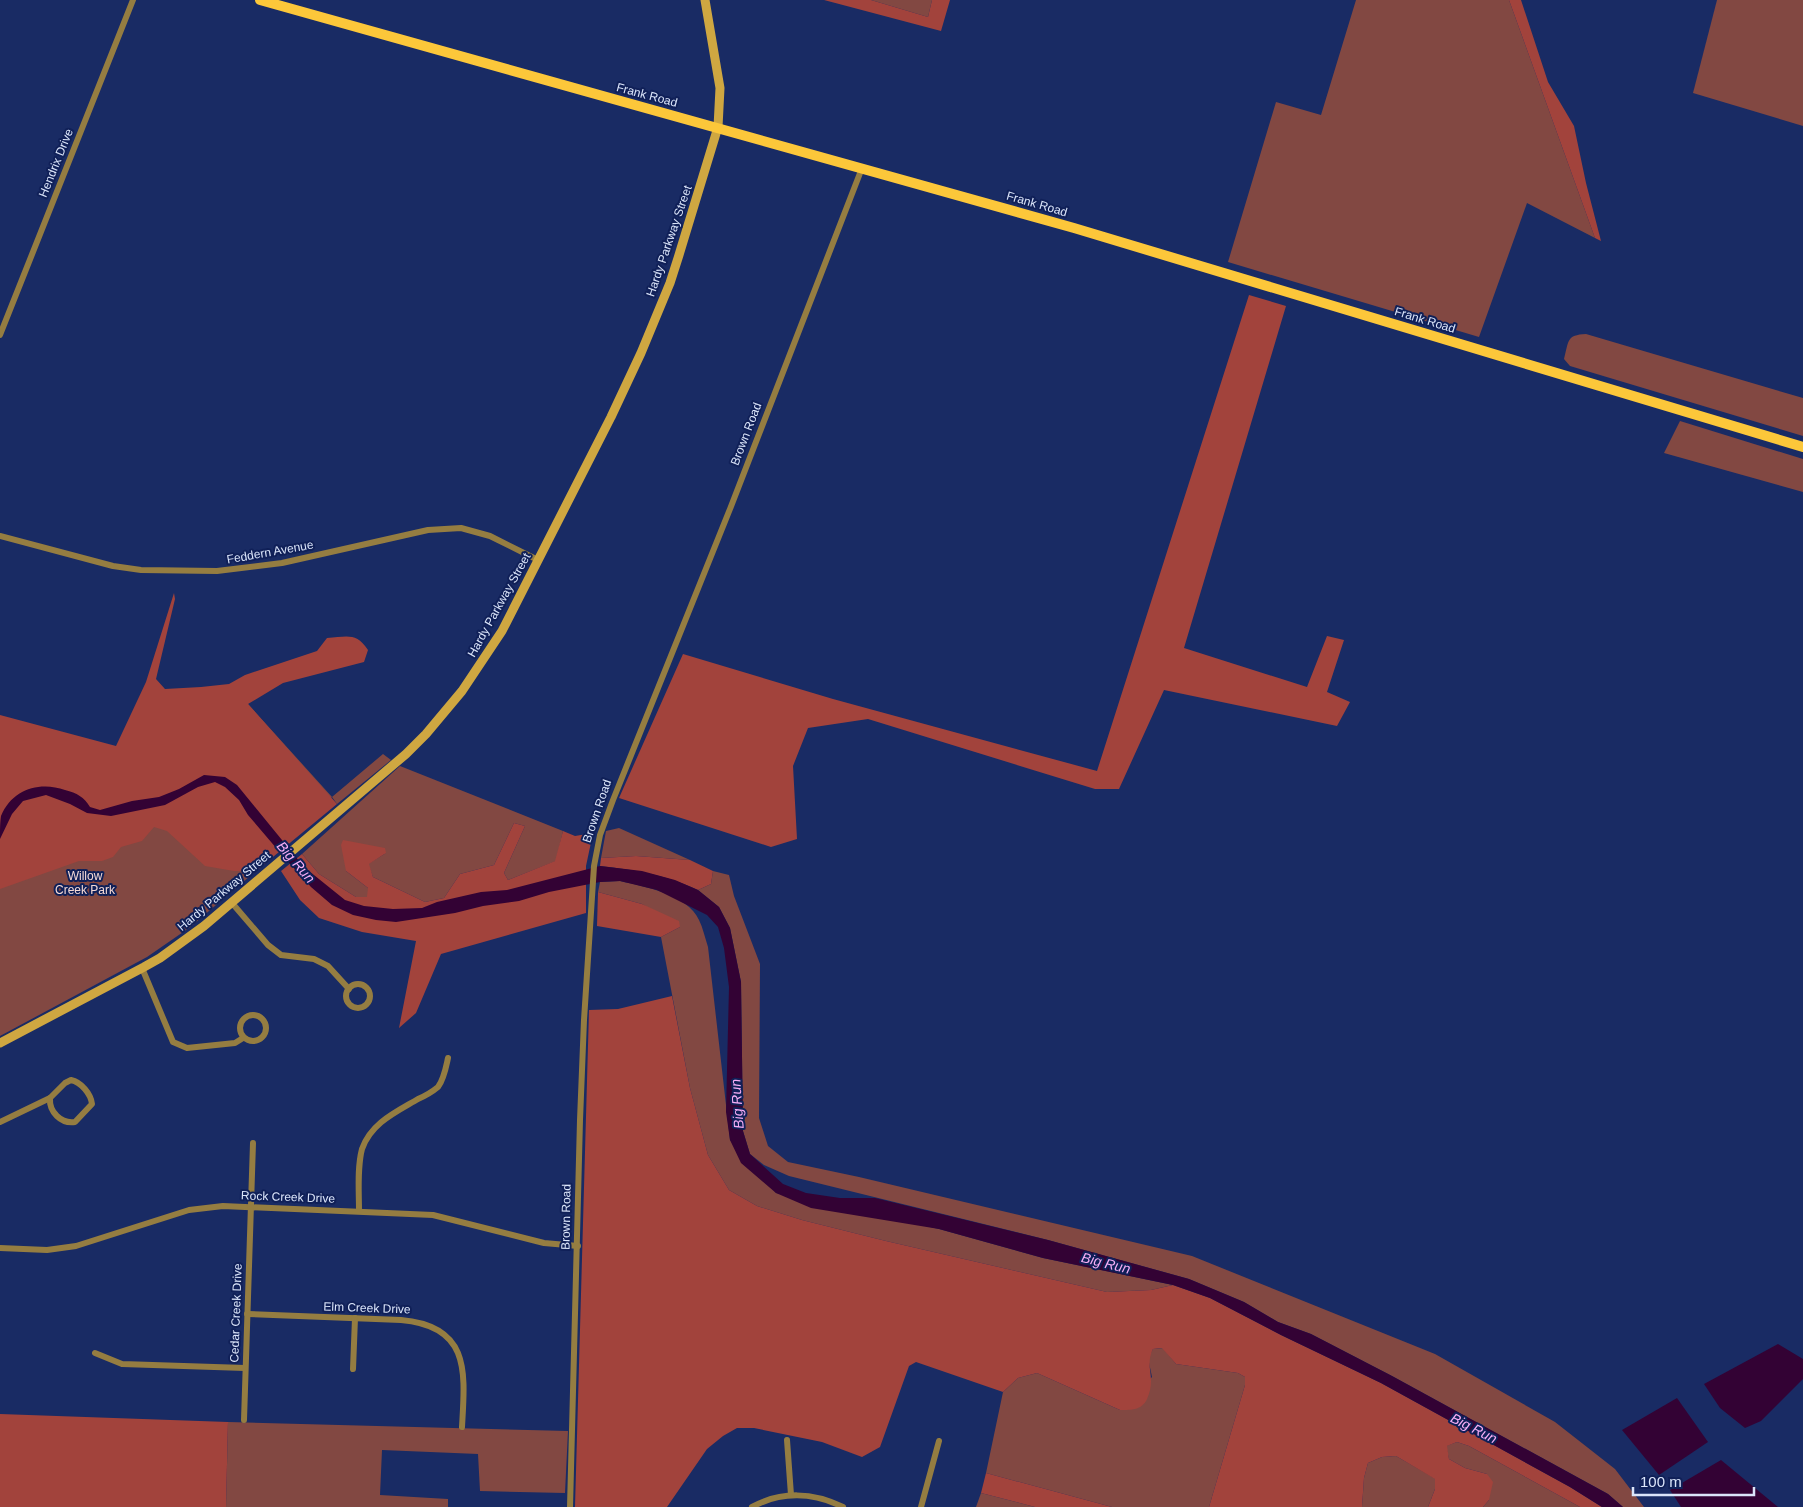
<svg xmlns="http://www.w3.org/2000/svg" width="1803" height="1507" font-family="Arial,sans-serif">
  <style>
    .green { fill: #824842 }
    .forest { fill: #a2433c }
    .water { fill: #330234 }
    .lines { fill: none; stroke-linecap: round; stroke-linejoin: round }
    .street { stroke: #957d41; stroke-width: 6 }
    .secondary { stroke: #cfa741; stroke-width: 9 }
    .primary { stroke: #fcc73a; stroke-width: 10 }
    .labels { text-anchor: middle; stroke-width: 4; stroke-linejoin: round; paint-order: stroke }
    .street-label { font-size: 12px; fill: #dbe5fa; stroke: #102058 }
    .park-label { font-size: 12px; fill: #f5dad6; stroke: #102058 }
    .water-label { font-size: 14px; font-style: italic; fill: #f7aef6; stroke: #102058 }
  </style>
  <rect width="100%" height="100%" fill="#192b64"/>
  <g class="green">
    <polygon points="871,0 932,0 928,17"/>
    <polygon points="1356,0 1509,0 1595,238 1527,203 1479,337 1228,262 1276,102 1321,115"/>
    <polygon points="1717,0 1803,0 1803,126 1693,93"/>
    <path d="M1586,334L1803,398V436L1570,366L1564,359C1569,341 1566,335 1586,334Z"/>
    <polygon points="1680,421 1803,459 1803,492 1664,453"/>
    <polygon points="248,704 332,797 383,754 391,760 337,804 332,797 244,871 256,871 189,928 147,957 0,1036 0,776 84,798"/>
    <polygon points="400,766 563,831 556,861 508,880 504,873 525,826 514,823 494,865 460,874 444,898 425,902 373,877 368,864 386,853 346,871 368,888 368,897 356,897 319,874 302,854"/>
    <polygon points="619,828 690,860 636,856 601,858 606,831"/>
    <polygon points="713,871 729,875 734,896 760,964 759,1118 768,1146 788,1162 859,1177 1192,1256 1435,1354 1555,1422 1615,1469 1644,1507 1623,1507 1608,1494 1392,1376 1311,1334 1278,1322 1244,1302 1189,1279 1048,1240 789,1176 764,1165 750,1154 743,1131 741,982 730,928 719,907 698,890 711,884"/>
    <path d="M620,881C645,887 687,894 699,920C703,928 705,938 708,947L730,1140L776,1193L939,1229L1043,1258L1173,1285L1151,1290L1107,1292L886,1241L802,1220L757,1206L729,1190L708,1155L690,1088L661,937L680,927L642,904L598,892L600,882Z"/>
    <polygon points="1163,1348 1176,1364 1238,1373 1245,1377 1245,1385 1209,1507 1112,1507 986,1473 1003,1392 1018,1378 1037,1373 1120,1410 1152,1377 1148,1358 1153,1349"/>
    <polygon points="228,1422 568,1431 565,1493 480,1491 478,1454 382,1450 380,1495 448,1499 448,1507 226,1507"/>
    <polygon points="1457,1442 1469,1446 1580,1507 1483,1507 1489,1500 1487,1474 1465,1468 1449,1459 1446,1446"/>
    <polygon points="1396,1456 1436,1479 1435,1489 1428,1507 1362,1507 1364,1478 1368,1463 1382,1457"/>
    <polygon points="981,1493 1035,1507 976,1507"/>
  </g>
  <g class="forest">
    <polygon points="824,0 871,0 928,17 932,0 950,0 941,31"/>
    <polygon points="1509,0 1521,0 1548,82 1574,126 1586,183 1601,241 1595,238"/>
    <polygon points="1249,295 1286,306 1184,648 1307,687 1327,636 1344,640 1327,692 1350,702 1337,726 1164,690 1119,789 1095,789 868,719 808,728 793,766 797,839 771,847 619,798 683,654 833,699 1097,771"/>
    <path d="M174,593L175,599L156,679L165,689L201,687L229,684L245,675L317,651L327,638C347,637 356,632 368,650L364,662L283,683L248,704L337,804L256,871H234L205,866L167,831L154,827L142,841L121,847L113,857L102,861H79L0,889V715L116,746L146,682Z"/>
    <polygon points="514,823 525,826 504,873 508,880 555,861 563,831 575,836 593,833 586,866 586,913 441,954 416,1013 399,1028 416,941 362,932 319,918 300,900 281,871 302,854 319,874 356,897 367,897 368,888 346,871 341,845 343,840 385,848 386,853 369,864 373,877 425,902 444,898 460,874 494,865"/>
    <path d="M636,856L690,860L713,871L711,884L698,890C665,875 636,870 600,866L601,858Z"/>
    <polygon points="598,892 642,904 679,921 680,927 661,937 597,926"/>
    <path d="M672,996L690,1088L708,1155L729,1190L757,1206L802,1220L886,1241L1107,1292L1151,1290L1173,1285L1210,1298L1281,1335L1381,1383L1570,1487L1602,1507H1580L1469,1446L1457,1442L1447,1446L1449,1459L1465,1468L1487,1474L1493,1482L1489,1500L1483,1507H1428L1435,1489V1479L1396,1456L1382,1457L1368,1463L1364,1478L1362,1507H1209L1245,1385V1377L1238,1373L1176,1364L1162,1348L1153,1349C1144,1367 1157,1377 1147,1399C1142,1410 1132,1410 1120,1410L1037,1373L1018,1378L1003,1392L916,1362L909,1366L880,1447L862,1457L822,1442L754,1428H737L723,1436L707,1449L667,1507H575L589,1010L618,1009Z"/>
    <polygon points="0,1414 228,1422 226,1507 0,1507"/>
    <polygon points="986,1473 1112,1507 1035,1507 981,1493"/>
  </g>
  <g class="water">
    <path d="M204,775L225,777L237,785L304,867L345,900L364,906L393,909L422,908L437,902L481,892L507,890L600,866L642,871L675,880L698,890L719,907L730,928L741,982L743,1131L750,1154L783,1184L806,1193L840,1198H875L1048,1240L1189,1279L1244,1302L1278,1322L1311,1334L1392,1376L1608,1494L1623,1507H1602L1570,1487L1381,1383L1281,1335L1210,1298L1173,1285L1043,1258L939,1229L811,1208L776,1193L741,1163L730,1140L726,1112L729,987L724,948L718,927L707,915L657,890L620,881L600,882L549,892L519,901L483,906L455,913L396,922L376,920L353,915L332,905L311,887L283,856L248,815L239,800L225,787L215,782L198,787L165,805L111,816L87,813L70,804L46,795L23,801L12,814L0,839C0,832 0,822 1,816C12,789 40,781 65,790C77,793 84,797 90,807L100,810L132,801L159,797L179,789Z"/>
    <polygon points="1778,1344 1803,1359 1803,1379 1761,1421 1745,1428 1720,1408 1704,1384"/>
    <polygon points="1677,1398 1708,1442 1659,1475 1622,1430"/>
    <polygon points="1721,1460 1778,1507 1681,1507 1670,1490"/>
  </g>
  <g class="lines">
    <g class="street">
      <polyline points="0,335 133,0"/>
      <polyline points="0,536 113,566 141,570 217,571 282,563 428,530 461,528 490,536 538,560"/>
      <polyline points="232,903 268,945 281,955 314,959 328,966 349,989"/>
      <polyline points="142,968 173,1042 187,1048 235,1043 243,1038"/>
      <circle cx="358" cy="996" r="12"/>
      <circle cx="253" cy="1028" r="13"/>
      <path d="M71,1080C81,1082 91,1094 92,1104L75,1122C61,1124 49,1112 50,1098L65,1083Z"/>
      <polyline points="0,1122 50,1098"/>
      <path d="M359,1211C359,1191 357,1168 362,1149C371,1123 396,1112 418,1099C425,1096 432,1092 438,1087C444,1079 446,1067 448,1058"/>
      <polyline points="0,1248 47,1250 76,1246 189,1210 223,1206 433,1215 544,1243 578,1246"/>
      <path d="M247,1314L401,1320C471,1326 465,1373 462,1427"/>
      <polyline points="95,1353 122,1364 245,1368"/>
      <polyline points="353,1369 355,1318"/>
      <polyline points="244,1420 253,1143"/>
      <polyline points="787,1440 791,1495"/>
      <polyline points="570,1507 580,1120 584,1020 594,866 600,835 613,800 730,509 862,168"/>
      <path d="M752,1507C781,1491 813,1492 843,1507"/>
      <polyline points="921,1507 939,1441"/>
    </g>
    <polyline class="secondary" points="0,1043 144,967 160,958 204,926 406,754 426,734 462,691 502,631 611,417 641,353 670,283 679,255 718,127 720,88 705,0"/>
    <polyline class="primary" points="260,0 1074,228 1803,447"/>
  </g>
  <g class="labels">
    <g class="street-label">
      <text transform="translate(647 95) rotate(15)" y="4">Frank Road</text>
      <text transform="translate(56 163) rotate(-68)" y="4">Hendrix Drive</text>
      <text transform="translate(1037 204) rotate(16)" y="4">Frank Road</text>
      <text transform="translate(669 241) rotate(-71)" y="4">Hardy Parkway Street</text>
      <text transform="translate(1425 320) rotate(17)" y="4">Frank Road</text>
      <text transform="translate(746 434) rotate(-69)" y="4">Brown Road</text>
      <text transform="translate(270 552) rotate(-10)" y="4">Feddern Avenue</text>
      <text transform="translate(499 605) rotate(-61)" y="4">Hardy Parkway Street</text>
      <text transform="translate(597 811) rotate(-71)" y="4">Brown Road</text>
      <text transform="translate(224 891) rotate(-40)" y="4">Hardy Parkway Street</text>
      <text transform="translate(288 1197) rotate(2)" y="4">Rock Creek Drive</text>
      <text transform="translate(566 1217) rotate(-89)" y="4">Brown Road</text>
      <text transform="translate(367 1308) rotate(2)" y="4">Elm Creek Drive</text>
      <text transform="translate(236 1313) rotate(-88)" y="4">Cedar Creek Drive</text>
    </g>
    <g class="park-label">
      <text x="85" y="880">Willow<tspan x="85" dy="14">Creek Park</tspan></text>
    </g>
    <g class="water-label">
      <text transform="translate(296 862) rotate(49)" y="5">Big Run</text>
      <text transform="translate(737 1104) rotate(-94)" y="5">Big Run</text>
      <text transform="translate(1106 1263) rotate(14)" y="5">Big Run</text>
      <text transform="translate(1474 1428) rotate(27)" y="5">Big Run</text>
    </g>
  </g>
  <path d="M1633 1487v8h121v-8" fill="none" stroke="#dbe5fa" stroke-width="2.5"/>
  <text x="1640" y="1487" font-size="15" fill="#dbe5fa" stroke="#102058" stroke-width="4" paint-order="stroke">100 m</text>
</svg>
